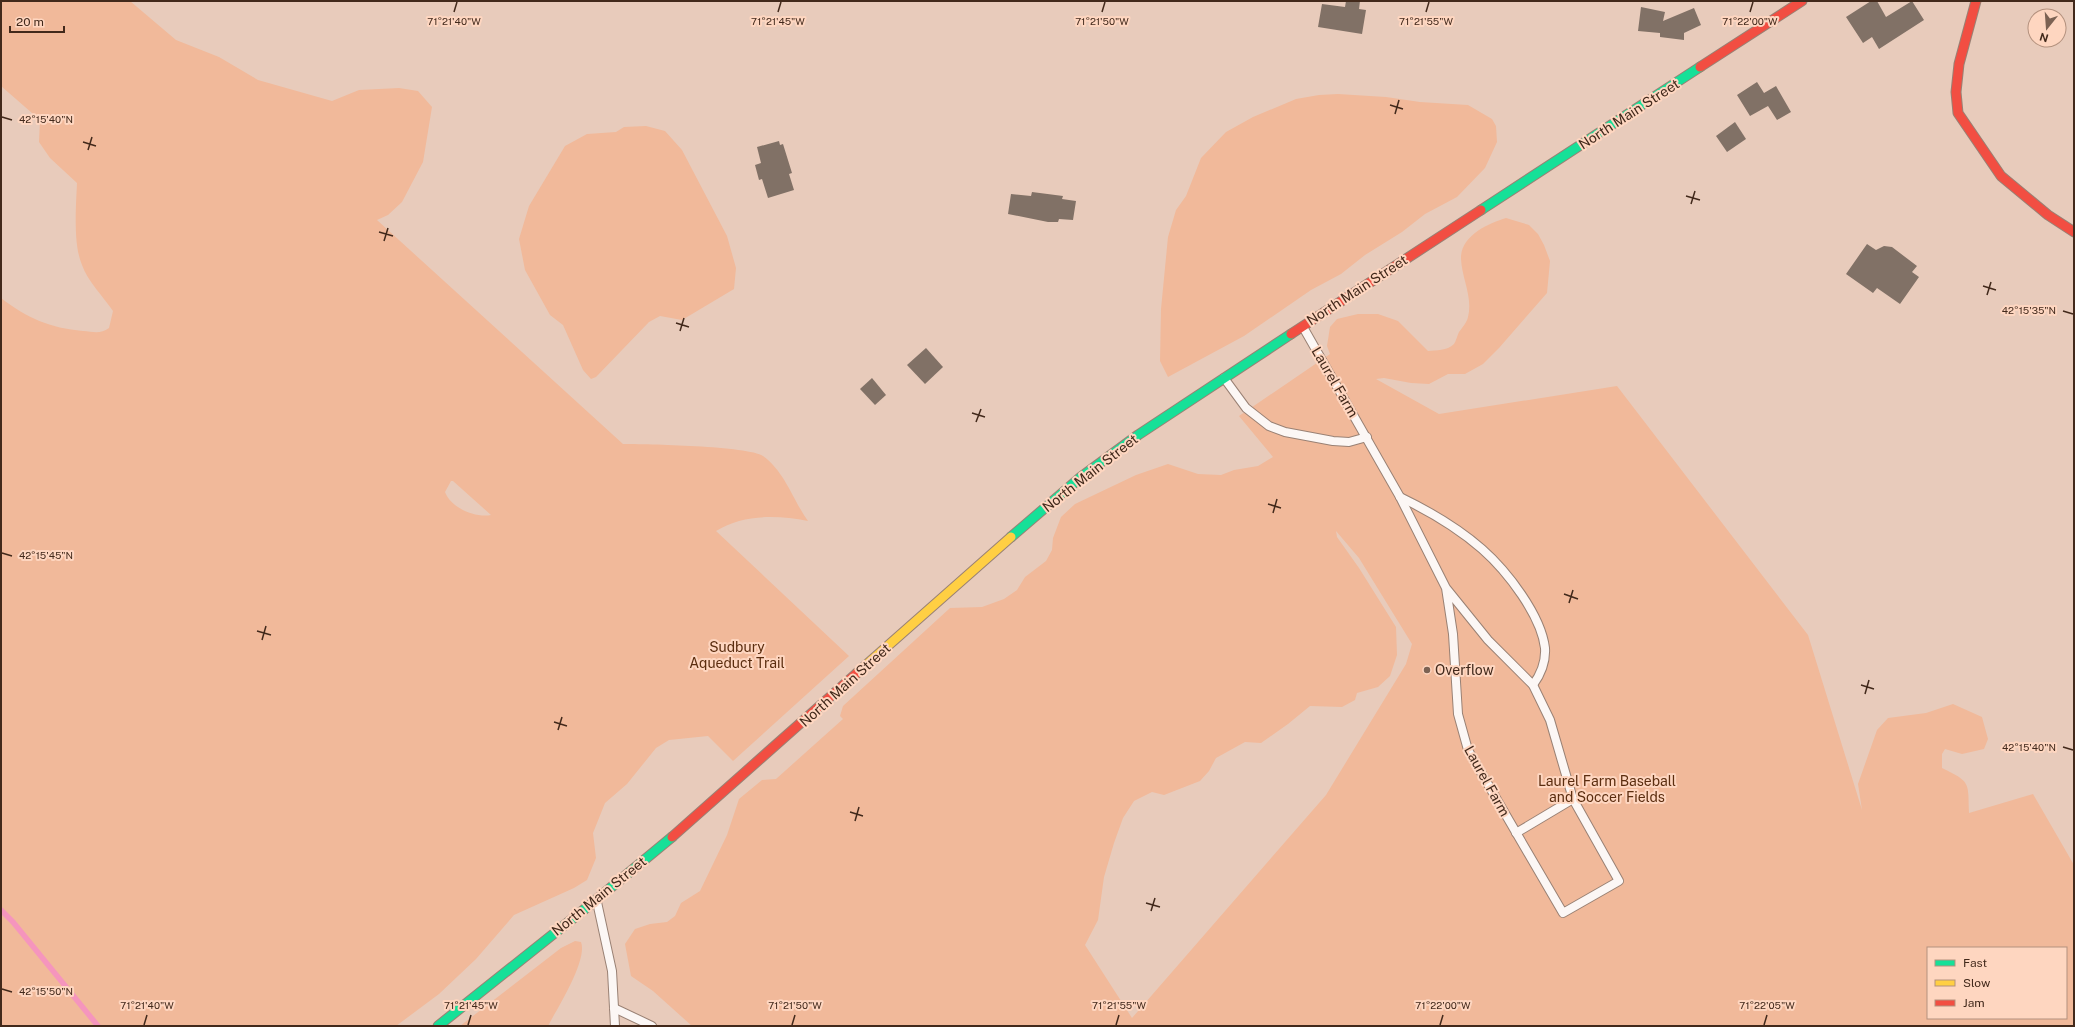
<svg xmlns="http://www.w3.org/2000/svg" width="2075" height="1027" font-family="'Public Sans',sans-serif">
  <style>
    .green { fill: #f1b99a; fill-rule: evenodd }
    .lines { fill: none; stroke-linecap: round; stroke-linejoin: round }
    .stream { stroke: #f595bd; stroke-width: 5.5 }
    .building { fill: #817166 }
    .lane-casing { stroke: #998174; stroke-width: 10 }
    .fast-casing { stroke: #998174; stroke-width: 11 }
    .slow-casing { stroke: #998174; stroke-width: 11 }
    .jam-casing { stroke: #998174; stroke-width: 11 }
    .lane { stroke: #fcf7f5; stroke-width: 8 }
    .fast { stroke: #16e098; stroke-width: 9 }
    .slow { stroke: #ffcf43; stroke-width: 9 }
    .jam { stroke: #f24e42; stroke-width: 9 }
    .ticks { fill: none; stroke: #42291b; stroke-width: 1.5 }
    .poi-dot { fill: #7c6253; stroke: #fed6c0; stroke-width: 1.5 }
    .labels { text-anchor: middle; stroke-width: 4; stroke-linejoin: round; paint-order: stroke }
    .street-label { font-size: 14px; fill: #42291b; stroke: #fed6c0 }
    .park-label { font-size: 14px; fill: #5b2d0f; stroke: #fed6c0 }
    .poi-label { font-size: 14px; fill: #42291b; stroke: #fed6c0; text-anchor: start }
    .ticks-label { font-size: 10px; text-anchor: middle; fill: #42291b; stroke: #fed6c0; stroke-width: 4; stroke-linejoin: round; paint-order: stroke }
  </style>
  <rect width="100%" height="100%" fill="#e8cbbb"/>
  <g class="green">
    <path d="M1,1H130L176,40L219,57L258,80L332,101L359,90L399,88L418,91L432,107L423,162L402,202L388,215L377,220L623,444C645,444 749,446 763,456C785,472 793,500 808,521C777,515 743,514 716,531L849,656L733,761L708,736L669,740L656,748L627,784L605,803L593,833L596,858L587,880L574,888L514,915L476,959L439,994L396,1026H1V298C27,318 50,328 83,331C94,332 101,334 109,328L113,311C103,296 88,282 82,265C73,244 76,206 77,183L50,158L39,142L40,120L1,86ZM451,481H453L491,515C475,518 451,508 445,492Z"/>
    <polygon points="1338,94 1386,97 1420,102 1468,105 1492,119 1496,126 1497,142 1485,168 1457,197 1425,214 1402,232 1365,255 1341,274 1311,290 1244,336 1168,377 1160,361 1161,309 1168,237 1176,210 1186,196 1201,158 1226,132 1253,117 1296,99 1319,95"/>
    <polygon points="646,126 665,131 682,150 727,236 736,268 734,289 682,320 660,316 649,322 596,377 591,379 583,370 563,325 550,315 525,270 519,239 529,206 565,146 587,134 616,132 624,127"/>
    <path d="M1506,218L1529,225L1538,234L1544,245L1550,261L1547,293L1499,348L1483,364L1465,374H1448L1429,384L1411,383L1384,378L1376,379L1439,414L1617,386L1808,635L1862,810L1858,784L1877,730L1888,718L1926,713L1953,704L1982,717L1988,739L1984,749L1962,754L1945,749L1942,754V768C1971,782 1968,782 1969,813L2033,794L2074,865V1026H692L653,991L631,976L625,944L635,929L650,924L667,922L675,916L681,903L700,891L727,835L739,799L762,780L776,779L843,719L840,716L843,706L950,608L982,607L1004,599L1017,590L1025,577L1046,561L1052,550L1053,538L1061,517L1075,504L1136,475L1168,464L1198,474L1221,475L1234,470L1258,466L1273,457L1239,416L1330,354L1327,346L1330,327L1337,319L1358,314H1378L1398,321L1428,351C1436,350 1447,351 1454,344C1456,341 1457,336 1459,332C1462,328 1467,322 1468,317C1473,297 1462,279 1461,259C1460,236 1489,223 1506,218ZM1336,531L1359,558L1412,644L1406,664L1326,795L1132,1018L1085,945L1098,920L1104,877L1114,843L1123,818L1134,801L1152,792L1164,795L1200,781L1209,771L1216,758L1245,742L1261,743L1288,724L1310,706L1342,707L1355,700L1357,693L1378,687L1390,676L1397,655L1396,627L1359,568L1337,537ZM1928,948H2066V1018H1928Z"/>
    <path d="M575,941L581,942C588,960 557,1009 548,1026H460L561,948Z"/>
  </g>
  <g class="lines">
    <polyline class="stream" points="1,910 13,922 98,1026"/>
  </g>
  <g class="building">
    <polygon points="1346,1 1360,1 1359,9 1366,10 1362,34 1318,27 1322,4 1345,7"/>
    <polygon points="1871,1 1877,1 1886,17 1912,1 1924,20 1879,49 1872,37 1863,43 1846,17"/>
    <polygon points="1641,7 1665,12 1663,21 1694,8 1701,25 1684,33 1684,40 1660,37 1660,33 1638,31"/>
    <polygon points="1757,82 1764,93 1776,86 1791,112 1777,120 1768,106 1750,116 1737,95"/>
    <polygon points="1735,122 1746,139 1727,152 1716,136"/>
    <polygon points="779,141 780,145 783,144 792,173 789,174 794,190 768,198 762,179 759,180 755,165 761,163 757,147"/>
    <polygon points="1032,192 1063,196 1062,199 1076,201 1073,220 1059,219 1058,222 1048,222 1008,214 1011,194 1031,196"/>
    <polygon points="1867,244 1876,250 1884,246 1892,247 1917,266 1912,272 1919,277 1900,304 1877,288 1873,293 1846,274"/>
    <polygon points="926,348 943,367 925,384 907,365"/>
    <polygon points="872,378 886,395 875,405 860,389"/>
  </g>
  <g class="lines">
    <defs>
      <g id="lane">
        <polyline points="1303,327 1400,497 1446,588 1488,640 1533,685 1550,720 1573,799 1619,881 1563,913 1468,750 1458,714 1453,634 1446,588"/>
        <polyline points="1224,378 1246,408 1269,426 1285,432 1333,441 1349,442 1367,437"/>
        <path d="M1400,497C1429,511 1458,528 1482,549C1507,571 1541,615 1545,648C1546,663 1541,674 1533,685"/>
        <polyline points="1516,833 1573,799"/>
        <polyline points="597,902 612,971 615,1026"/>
        <polyline points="614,1008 652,1026"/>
      </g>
      <g id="fast">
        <polyline points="1481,210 1700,67"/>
        <polyline points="1011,537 1081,477 1138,435 1291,334"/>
        <polyline points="438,1026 591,904 672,837"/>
      </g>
      <polyline id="slow" points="857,673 1011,537"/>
      <g id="jam">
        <polyline points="1976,1 1959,64 1956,92 1958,113 2001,176 2048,215 2074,232"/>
        <polyline points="1700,67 1802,1"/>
        <polyline points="1291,334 1481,210"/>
        <polyline points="672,837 857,673"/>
      </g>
    </defs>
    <use href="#lane" class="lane-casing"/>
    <use href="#fast" class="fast-casing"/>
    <use href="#slow" class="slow-casing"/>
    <use href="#jam" class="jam-casing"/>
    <use href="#lane" class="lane"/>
    <use href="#fast" class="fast"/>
    <use href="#slow" class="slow"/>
    <use href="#jam" class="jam"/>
  </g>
  <path class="ticks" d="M454,12L457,2M778,12L781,2M1102,12L1105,2M1426,12L1429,2M1750,12L1753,2M1390,105L1403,109M1395,114L1399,100M2,117L12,120M83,142L96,146M88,150L92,137M1686,196L1700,200M1691,204L1695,191M379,232L393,236M384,241L388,228M1983,286L1996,290M1987,295L1991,282M2063,311L2073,314M676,323L689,327M680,331L684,318M972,413L985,417M976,422L981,409M1268,504L1281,508M1273,513L1277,499M2,553L12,556M1564,594L1578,599M1569,603L1573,590M257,631L271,635M262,640L266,626M1861,685L1874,689M1865,694L1869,680M554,722L567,726M558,730L562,717M2063,747L2073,750M850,812L863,816M855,821L859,807M1146,903L1160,907M1151,911L1155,898M2,989L12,992M144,1025L147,1015M468,1025L471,1015M792,1025L795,1015M1116,1025L1119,1015M1440,1025L1443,1015M1764,1025L1767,1015"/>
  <circle class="poi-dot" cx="1427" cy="670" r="4"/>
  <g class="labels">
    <g class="street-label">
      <text transform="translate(1629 114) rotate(-33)" y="5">North Main Street</text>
      <text transform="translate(1357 290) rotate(-33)" y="5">North Main Street</text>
      <text transform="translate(1335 382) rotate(60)" y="5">Laurel Farm</text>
      <text transform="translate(1090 473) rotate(-38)" y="5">North Main Street</text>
      <text transform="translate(845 685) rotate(-42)" y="5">North Main Street</text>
      <text transform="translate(1487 781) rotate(61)" y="5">Laurel Farm</text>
      <text transform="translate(599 896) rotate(-39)" y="5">North Main Street</text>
    </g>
    <g class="park-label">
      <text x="737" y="652">Sudbury<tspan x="737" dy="16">Aqueduct Trail</tspan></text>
      <text x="1607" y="786">Laurel Farm Baseball<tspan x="1607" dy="16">and Soccer Fields</tspan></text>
    </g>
    <g class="poi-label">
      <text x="1435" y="675">Overflow</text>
    </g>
  </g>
  <g class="ticks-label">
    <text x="454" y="25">71°21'40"W</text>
    <text x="778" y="25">71°21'45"W</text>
    <text x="1102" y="25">71°21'50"W</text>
    <text x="1426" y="25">71°21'55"W</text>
    <text x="1750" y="25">71°22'00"W</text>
    <text x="46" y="123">42°15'40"N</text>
    <text x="2029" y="314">42°15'35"N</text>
    <text x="46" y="559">42°15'45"N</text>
    <text x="2029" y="751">42°15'40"N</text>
    <text x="46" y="995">42°15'50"N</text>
    <text x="147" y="1009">71°21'40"W</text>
    <text x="471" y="1009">71°21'45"W</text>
    <text x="795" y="1009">71°21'50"W</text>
    <text x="1119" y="1009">71°21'55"W</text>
    <text x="1443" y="1009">71°22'00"W</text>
    <text x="1767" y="1009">71°22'05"W</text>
  </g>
  <rect width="2075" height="1027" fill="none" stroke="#42291b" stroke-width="4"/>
  <rect x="1927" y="947" width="140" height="72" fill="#fed6c0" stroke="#b3917e"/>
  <rect x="1935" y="960" width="20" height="6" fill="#16e098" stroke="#b3917e"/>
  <text x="1963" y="967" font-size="12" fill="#42291b">Fast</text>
  <rect x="1935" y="980" width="20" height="6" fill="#ffcf43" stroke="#b3917e"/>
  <text x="1963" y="987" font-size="12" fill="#42291b">Slow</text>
  <rect x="1935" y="1000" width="20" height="6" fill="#f24e42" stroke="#b3917e"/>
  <text x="1963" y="1007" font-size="12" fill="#42291b">Jam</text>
  <g transform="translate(2047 28) rotate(197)"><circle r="19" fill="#fed6c0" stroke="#b3917e"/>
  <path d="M0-3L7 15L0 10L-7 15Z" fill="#7c6253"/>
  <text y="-6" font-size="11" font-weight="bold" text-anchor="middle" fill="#42291b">N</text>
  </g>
  <path d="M10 26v6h54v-6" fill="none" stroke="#42291b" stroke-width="2"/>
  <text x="16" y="26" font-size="12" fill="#42291b" stroke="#fed6c0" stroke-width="3" paint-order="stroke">20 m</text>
</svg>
